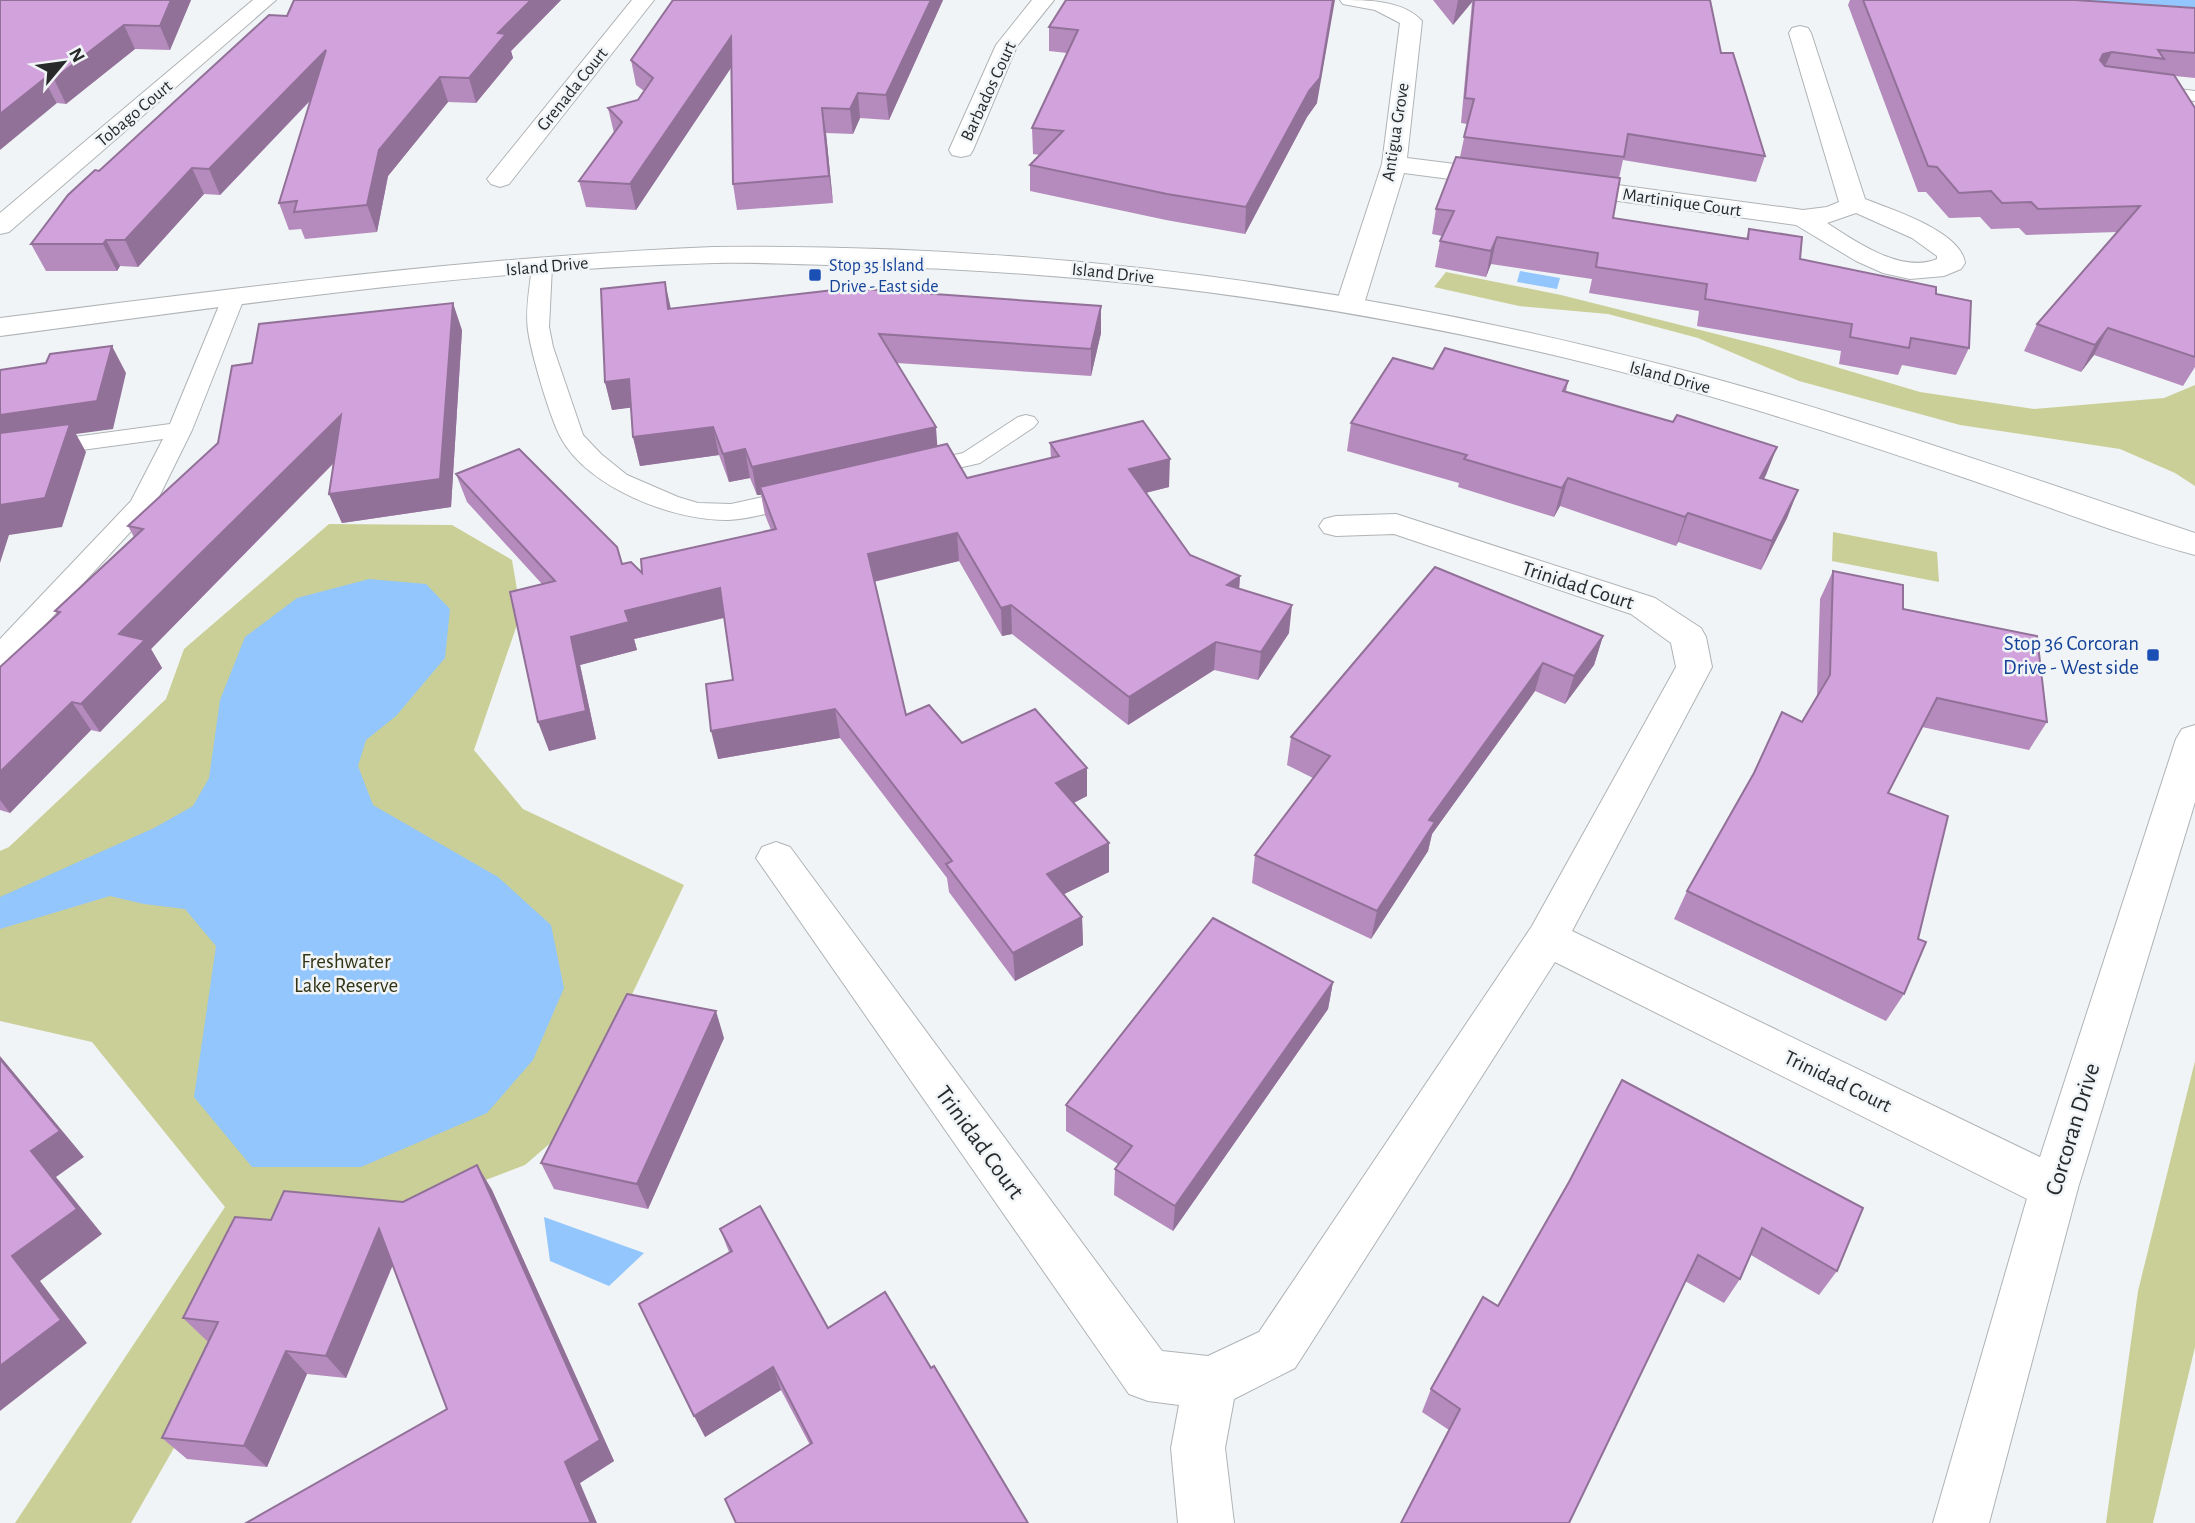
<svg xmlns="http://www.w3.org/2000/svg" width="2195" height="1523" font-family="'Alegreya Sans',sans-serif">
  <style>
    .green { fill: #cacf97 }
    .water { fill: #92c6fc }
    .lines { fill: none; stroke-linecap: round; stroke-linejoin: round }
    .service-casing { stroke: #b0b3b5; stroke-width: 2 }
    .minor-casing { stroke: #b0b3b5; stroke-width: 2 }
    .tertiary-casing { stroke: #b0b3b5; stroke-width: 2 }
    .service { fill: #fff; fill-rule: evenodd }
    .minor { fill: #fff; fill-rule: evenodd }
    .tertiary { fill: #fff; fill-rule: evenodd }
    .wall { fill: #b48bbc }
    .shaded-wall { fill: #927199 }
    .building { fill: #d1a2db; stroke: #927199; stroke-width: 2 }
    .transit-dot { fill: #1a4fb4; stroke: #f0f4f6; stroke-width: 2.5 }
    .labels { text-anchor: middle; stroke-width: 5; stroke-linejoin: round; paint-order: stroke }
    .far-street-label { font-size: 18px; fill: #28292a; stroke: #f0f4f6 }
    .far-transit-label { font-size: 18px; fill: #164399; stroke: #f0f4f6; text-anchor: start }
    .street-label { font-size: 21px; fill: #28292a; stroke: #f0f4f6 }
    .transit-label { font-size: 21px; fill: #164399; stroke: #f0f4f6; text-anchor: end }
    .park-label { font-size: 21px; fill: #333516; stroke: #f0f4f6 }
    .near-street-label { font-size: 24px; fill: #28292a; stroke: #f0f4f6 }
  </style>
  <rect width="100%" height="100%" fill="#f0f4f6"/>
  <g class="green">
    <polygon points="1446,272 1561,295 1772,348 1920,392 2034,409 2164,398 2195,385 2195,486 2175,473 2120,449 1960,425 1799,381 1698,338 1608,314 1519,306 1434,287"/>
    <polygon points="329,524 452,525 512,560 521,613 474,750 523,809 684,885 569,1127 525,1165 386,1218 309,1212 131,1523 15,1523 225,1207 92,1042 0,1021 0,851 9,847 166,699 184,649"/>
    <polygon points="1833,532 1937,552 1939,582 1832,561"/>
    <polygon points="2195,1061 2195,1347 2153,1523 2106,1523 2138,1291"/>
  </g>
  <g class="water">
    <polygon points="1955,0 2195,0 2195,20"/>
    <polygon points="1520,271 1560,278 1557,289 1517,282"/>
    <polygon points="369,579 426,584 450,609 445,658 396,716 366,740 358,766 373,805 498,877 551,925 564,988 533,1060 487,1113 361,1167 252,1167 194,1097 216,946 185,909 144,904 110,896 0,929 0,897 154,828 193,806 209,778 220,700 245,637 297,598"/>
    <polygon points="544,1217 644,1253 609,1286 550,1261"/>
  </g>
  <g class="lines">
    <defs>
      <g id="service">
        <polygon points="2146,85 2195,91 2195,101 2140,94 2137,90 2140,86"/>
        <path d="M542,260L549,262L552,266L549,327L553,347L583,435L601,454L627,475L678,497L698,503L731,504L803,488L812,491L816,496L812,501C786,508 755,519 728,520C674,521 588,488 561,438C550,418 531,353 528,330C525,310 530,286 532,266L535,262Z"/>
        <polygon points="234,290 242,291 245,296 192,430 155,505 10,663 0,666 0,639 131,501 163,439 0,461 0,447 170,424 223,296 226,291"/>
        <polygon points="1026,415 1034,417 1038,422 1034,427 980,463 919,477 910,475 907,470 910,465 963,453 1018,417"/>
      </g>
      <g id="minor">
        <polygon points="253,0 276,0 9,232 0,234 0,213"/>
        <polygon points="632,0 654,0 509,184 500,187 491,184 487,179 491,174"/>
        <polygon points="1032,0 1054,0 1017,46 973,150 970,155 961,157 952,155 949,150 996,45"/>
        <path d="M1340,0C1367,0 1403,0 1422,21L1407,158L1503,170L1512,173L1516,178L1512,183L1503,186L1404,173L1364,304L1360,310L1350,312L1340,310L1336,304L1382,164L1400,23L1375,10L1343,4Z"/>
        <path d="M1800,26L1808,28L1811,33L1865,199C1892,210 1961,231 1965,263L1961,269L1944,276L1910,279L1883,273L1856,261L1796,225L1566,194L1557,191L1553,186L1557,181L1566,178L1803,210L1827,207L1839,202L1789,33L1792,28ZM1856,213L1912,238L1937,256V259C1902,274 1856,242 1827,223Z"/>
        <polygon points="1396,514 1655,598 1701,628 1706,637 1712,667 1572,931 2071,1172 2078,1188 2071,1204 2054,1210 2037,1204 1555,962 1295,1368 1234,1399 1225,1448 1234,1523 1178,1523 1171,1448 1179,1405 1148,1401 1129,1394 756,858 762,847 776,842 790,847 1162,1351 1208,1356 1259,1332 1532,926 1676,667 1671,643 1631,614 1394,534 1336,536 1324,533 1319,526 1324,519 1336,516"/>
      </g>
      <g id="tertiary">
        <path d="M713,247C1037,243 1358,285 1671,367C1848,413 2021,475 2195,533V555C2119,535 2045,505 1971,480C1836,434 1701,390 1562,357C1331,302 1099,272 862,266C813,265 764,262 715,263C476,269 237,305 0,336V318C237,288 474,257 713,247Z"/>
        <polygon points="2195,725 2195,802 2078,1188 1989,1523 1933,1523 2030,1188 2176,739 2182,729"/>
      </g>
    </defs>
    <use href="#service" class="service-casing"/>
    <use href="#minor" class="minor-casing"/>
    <use href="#tertiary" class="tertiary-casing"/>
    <use href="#service" class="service"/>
    <use href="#minor" class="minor"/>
    <use href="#tertiary" class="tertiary"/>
  </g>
  <g class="wall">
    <polygon points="0,0 191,0 170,50 135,49 66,104 57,103"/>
    <polygon points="294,0 561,0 511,51 513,58 476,103 448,102 388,176 377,232 305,239 301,229 289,230 279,203 311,100 220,195 204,194 138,267 120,266 117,271 46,271 31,244 99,171 287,16"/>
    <polygon points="943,0 889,120 860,118 853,134 826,133 833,203 737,210 733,184 731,67 636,210 586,207 579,181 614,133 608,108 638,100 644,91 636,85 631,60"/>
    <polygon points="1066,0 1317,103 1307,117 1245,234 1166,220 1030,191 1030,165 1040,155 1033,154 1032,128 1067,53 1049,51 1049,27"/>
    <polygon points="1433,0 1710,0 1721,53 1765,156 1756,182 1623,160 1619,178 1613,218 1746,239 1749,229 1800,259 1936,294 1969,348 1956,375 1902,365 1898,375 1839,364 1841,351 1697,326 1699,311 1589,293 1592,279 1491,264 1486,277 1435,267 1440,241 1442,236 1432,234 1436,209 1460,157 1467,124 1461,123 1472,2 1453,25"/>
    <polygon points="1850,0 2075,0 2195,8 2195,78 2175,76 2195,107 2195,367 2183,386 2094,355 2081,372 2024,351 2037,324 2117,232 2026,235 2019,228 1991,229 1980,217 1949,218 1926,192 1918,192 1848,5"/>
    <polygon points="1101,306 1101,333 1091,376 897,363 938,447 967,478 1051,458 1050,443 1169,487 1146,493 1190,555 1240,576 1239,589 1289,633 1258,680 1214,670 1128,725 1012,634 1002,636 959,561 874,582 906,715 962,743 1087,768 1087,796 1074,803 1109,843 1109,872 1064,894 1082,917 1083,945 1015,981 949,892 947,878 840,738 718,759 733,680 724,618 634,639 637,650 580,665 596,739 549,751 542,584 467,502 456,474 622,564 642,573 771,530 765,515 761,495 757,495 750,478 729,482 719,455 640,466 633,437 631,407 612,410 605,382 671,309"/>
    <polygon points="462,330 451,507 342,523 329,494 334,463 151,649 162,668 100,732 91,730 10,813 0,810 0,667 57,614 55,611 134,537 128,526"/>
    <polygon points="1433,369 1568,381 1566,392 1673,422 1777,447 1764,479 1798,490 1787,518 1761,570 1678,542 1676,546 1560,506 1554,517 1458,487 1459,483 1347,451 1351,423"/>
    <polygon points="1833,571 1903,609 2047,722 2029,750 1922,727 1888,793 1904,994 1886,1021 1674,919 1687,891 1802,722 1817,697 1820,599"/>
    <polygon points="1603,636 1594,665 1565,704 1535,691 1432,834 1428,851 1371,939 1252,883 1255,855 1313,778 1287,765 1291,737"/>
    <polygon points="1333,982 1328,1009 1173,1231 1114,1195 1115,1169 1118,1164 1066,1131 1066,1105"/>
    <polygon points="724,1038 648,1209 554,1189 541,1163"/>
    <polygon points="1622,1080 1837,1271 1819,1295 1751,1255 1740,1279 1724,1303 1685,1281 1449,1430 1422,1412 1431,1389 1498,1306 1569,1182"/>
    <polygon points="477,1165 492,1190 614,1461 580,1483 447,1409 393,1265 346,1378 307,1374 267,1467 187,1459 162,1438 208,1341 207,1341 183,1318 271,1220 403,1202"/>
    <polygon points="720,1229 828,1328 931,1368 810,1445 781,1390 705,1437 729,1252"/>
  </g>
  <g class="shaded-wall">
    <polygon points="171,0 191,0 170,50 160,26"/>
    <polygon points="531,0 561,0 511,51 513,58 476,103 469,78 498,33"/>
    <polygon points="931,0 943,0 889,120 886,95"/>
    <polygon points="1333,0 1335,0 1317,103 1307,117 1245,234 1246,207"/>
    <polygon points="1458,0 1473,0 1472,2 1453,25"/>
    <polygon points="124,25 135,49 66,104 54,79"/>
    <polygon points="731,37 735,62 636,210 630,184"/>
    <polygon points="326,50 335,74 220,195 209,169"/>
    <polygon points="2112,52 2100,76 2100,60 2103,54"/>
    <polygon points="440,77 448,102 388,176 377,232 367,205 379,150"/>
    <polygon points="44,79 57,103 0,150 0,114"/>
    <polygon points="858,93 860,118 853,134 850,109"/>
    <polygon points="822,108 826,133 833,203 829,176"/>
    <polygon points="192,168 204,194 138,267 125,240"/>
    <polygon points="1497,237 1491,264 1486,277 1491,251"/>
    <polygon points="106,240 120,266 117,271 103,244"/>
    <polygon points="665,282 671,309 668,309"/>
    <polygon points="453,303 462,330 451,507 342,523 329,494"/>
    <polygon points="1101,306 1101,333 1091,376 1091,349"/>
    <polygon points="2108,328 2094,355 2081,372 2095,345"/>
    <polygon points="112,346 126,373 113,429 76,434 86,452 62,527 9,535 0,563 0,415"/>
    <polygon points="629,379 636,407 612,410 605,382"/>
    <polygon points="341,415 353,443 151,649 162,668 100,732 81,704 119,634"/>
    <polygon points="713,427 719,455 640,466 633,437"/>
    <polygon points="936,427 938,455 760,487 761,495 757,495 752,467"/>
    <polygon points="1777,447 1766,475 1749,506 1760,478"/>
    <polygon points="745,449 750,478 729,482 723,454"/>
    <polygon points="1170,459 1169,487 1128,497 1129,469"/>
    <polygon points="1568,478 1560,506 1554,517 1562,488"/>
    <polygon points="1798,490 1787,518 1761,570 1772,541"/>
    <polygon points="1688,513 1678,542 1676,546 1685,517"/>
    <polygon points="957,533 959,561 872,582 868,554"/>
    <polygon points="1240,576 1238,604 1227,585"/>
    <polygon points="720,588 727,617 634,639 637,650 580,665 596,739 549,751 538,722 571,637 625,611"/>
    <polygon points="1011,605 1012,634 1002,636 1001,608"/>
    <polygon points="1292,605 1289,633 1258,680 1261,652"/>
    <polygon points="1603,636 1594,665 1565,704 1574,676"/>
    <polygon points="1216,642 1214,670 1128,725 1129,697"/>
    <polygon points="1543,663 1535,691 1432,834 1428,851 1371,939 1377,911 1429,820"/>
    <polygon points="72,702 91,730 10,813 0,800 0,772"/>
    <polygon points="835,709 840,738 718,759 711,731"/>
    <polygon points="1087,768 1087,796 1057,811 1056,783"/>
    <polygon points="1109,843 1109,872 1048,902 1047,874"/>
    <polygon points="1082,917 1083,945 1015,981 1013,953"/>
    <polygon points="1333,982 1328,1009 1173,1231 1175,1206"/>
    <polygon points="716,1011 724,1038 648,1209 637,1184"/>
    <polygon points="0,1056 84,1157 56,1177 102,1234 40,1281 87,1343 0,1411 0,1366 12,1256"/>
    <polygon points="477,1165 492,1190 614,1461 580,1483 597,1523 591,1523 565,1462"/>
    <polygon points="379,1229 397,1254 346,1378 326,1356"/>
    <polygon points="286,1351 307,1374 267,1467 244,1446"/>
    <polygon points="773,1367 781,1390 705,1437 694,1416"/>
  </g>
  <g class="building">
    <polygon points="0,0 171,0 160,26 124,25 54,79 44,79 0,114"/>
    <polygon points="294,0 531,0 498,33 506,34 469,78 440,77 379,150 367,205 294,212 297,201 279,203 326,50 209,169 192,168 125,240 106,240 103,244 31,244 68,195 95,170 99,171 269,15 287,16"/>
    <polygon points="673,0 931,0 886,95 858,93 850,109 822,108 829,176 733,184 731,37 630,184 579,181 622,122 608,108 638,100 653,78 631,60"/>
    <polygon points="1066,0 1333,0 1320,78 1309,91 1246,207 1167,194 1030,165 1063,131 1032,128 1078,30 1049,27"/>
    <polygon points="1474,0 1710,0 1721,53 1733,53 1765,156 1628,134 1624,157 1464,137 1474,99 1465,98"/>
    <polygon points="1863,0 2075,0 2195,8 2195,53 2158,50 2164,59 2112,52 2103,54 2100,60 2105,66 2174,75 2195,108 2195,357 2108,328 2095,345 2037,324 2140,206 2038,209 2031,202 2002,203 1991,191 1959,193 1937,167 1928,166"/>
    <polygon points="1456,157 1620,178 1613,218 1748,239 1749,229 1802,237 1800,259 1936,287 1936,294 1971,301 1969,348 1911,338 1909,348 1850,337 1852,324 1705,299 1707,284 1596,267 1598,253 1497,237 1491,251 1440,241 1454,211 1436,209"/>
    <polygon points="665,282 668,309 851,288 1101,306 1091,349 879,334 936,427 752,467 745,449 723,454 713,427 633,437 629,379 605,382 601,289"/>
    <polygon points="453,303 440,479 329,494 341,415 119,634 145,640 81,704 72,702 0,772 0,667 60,612 55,611 143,529 128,526 218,443 232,366 252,363 259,324"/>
    <polygon points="112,346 97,401 0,415 0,370 46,363 50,354"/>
    <polygon points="1445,348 1568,381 1563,391 1673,422 1677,415 1777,447 1760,478 1798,490 1772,541 1688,513 1685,517 1568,478 1562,488 1464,459 1467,455 1351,423 1393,358 1433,369"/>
    <polygon points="1143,421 1170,459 1129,469 1190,555 1240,576 1227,585 1292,605 1261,652 1216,642 1129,697 1011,605 1001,608 957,533 868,554 906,715 929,705 962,743 1035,709 1087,768 1056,783 1109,843 1047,874 1082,917 1013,953 946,864 952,861 835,709 711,731 706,684 733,680 720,588 625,611 629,622 571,637 586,711 538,722 510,592 555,581 456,474 519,449 617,547 622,564 631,562 642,573 641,559 776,529 760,487 947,444 967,478 1059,456 1050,443"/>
    <polygon points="70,424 45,498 0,505 0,433"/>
    <polygon points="1435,567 1603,636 1574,676 1543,663 1429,820 1435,822 1377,911 1255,855 1330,756 1291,737"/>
    <polygon points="1833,571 1903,585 1903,609 2037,636 2047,722 1937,698 1888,793 1948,816 1918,939 1926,942 1904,994 1687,891 1754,773 1782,712 1802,722 1830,675"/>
    <polygon points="1213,918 1333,982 1175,1206 1115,1169 1132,1146 1066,1105"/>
    <polygon points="627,994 716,1011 637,1184 541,1163"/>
    <polygon points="0,1059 60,1131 31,1151 77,1209 12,1256 61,1320 0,1366"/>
    <polygon points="1622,1080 1863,1208 1837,1271 1762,1228 1740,1279 1698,1255 1569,1523 1401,1523 1460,1409 1431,1389 1483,1297 1498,1306 1569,1182"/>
    <polygon points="477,1165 600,1440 565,1462 591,1523 246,1523 447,1409 379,1229 326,1356 286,1351 244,1446 162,1438 218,1322 183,1318 235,1217 271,1220 284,1191 403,1202"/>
    <polygon points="760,1206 828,1328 885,1292 931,1368 934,1366 1028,1523 736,1523 725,1499 812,1443 773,1367 694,1416 639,1304 732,1251 720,1229"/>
  </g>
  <g class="transit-dot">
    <rect x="808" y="268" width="14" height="14" rx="3.5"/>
    <rect x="2146" y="648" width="14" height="14" rx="3.5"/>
  </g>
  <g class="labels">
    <g class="far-street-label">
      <text transform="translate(572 89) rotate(-51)" y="6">Grenada Court</text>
      <text transform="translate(988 91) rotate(-65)" y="6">Barbados Court</text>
      <text transform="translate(134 113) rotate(-40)" y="6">Tobago Court</text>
      <text transform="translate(1395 132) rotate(-81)" y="6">Antigua Grove</text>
      <text transform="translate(1682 202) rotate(8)" y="6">Martinique Court</text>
      <text transform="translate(547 266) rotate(-5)" y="6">Island Drive</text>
      <text transform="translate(1113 273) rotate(6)" y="6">Island Drive</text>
      <text transform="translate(1670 377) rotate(15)" y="6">Island Drive</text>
    </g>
    <g class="far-transit-label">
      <text x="829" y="271">Stop 35 Island<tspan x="829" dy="21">Drive - East side</tspan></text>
    </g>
    <g class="street-label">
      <text transform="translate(1578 585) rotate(18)" y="7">Trinidad Court</text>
      <text transform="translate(1838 1081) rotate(26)" y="7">Trinidad Court</text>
    </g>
    <g class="transit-label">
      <text x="2139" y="650">Stop 36 Corcoran<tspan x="2139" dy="24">Drive - West side</tspan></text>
    </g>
    <g class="park-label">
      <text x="346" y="968">Freshwater<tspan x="346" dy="24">Lake Reserve</tspan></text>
    </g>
    <g class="near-street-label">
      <text transform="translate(2072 1129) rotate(-73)" y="8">Corcoran Drive</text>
      <text transform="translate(980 1142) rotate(54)" y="8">Trinidad Court</text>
    </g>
  </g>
  <g transform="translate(63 63) rotate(61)" stroke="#f0f4f6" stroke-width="5" paint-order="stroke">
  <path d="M0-5L12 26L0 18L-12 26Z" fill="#28292a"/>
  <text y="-10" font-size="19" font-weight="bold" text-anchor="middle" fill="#28292a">N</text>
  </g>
</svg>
